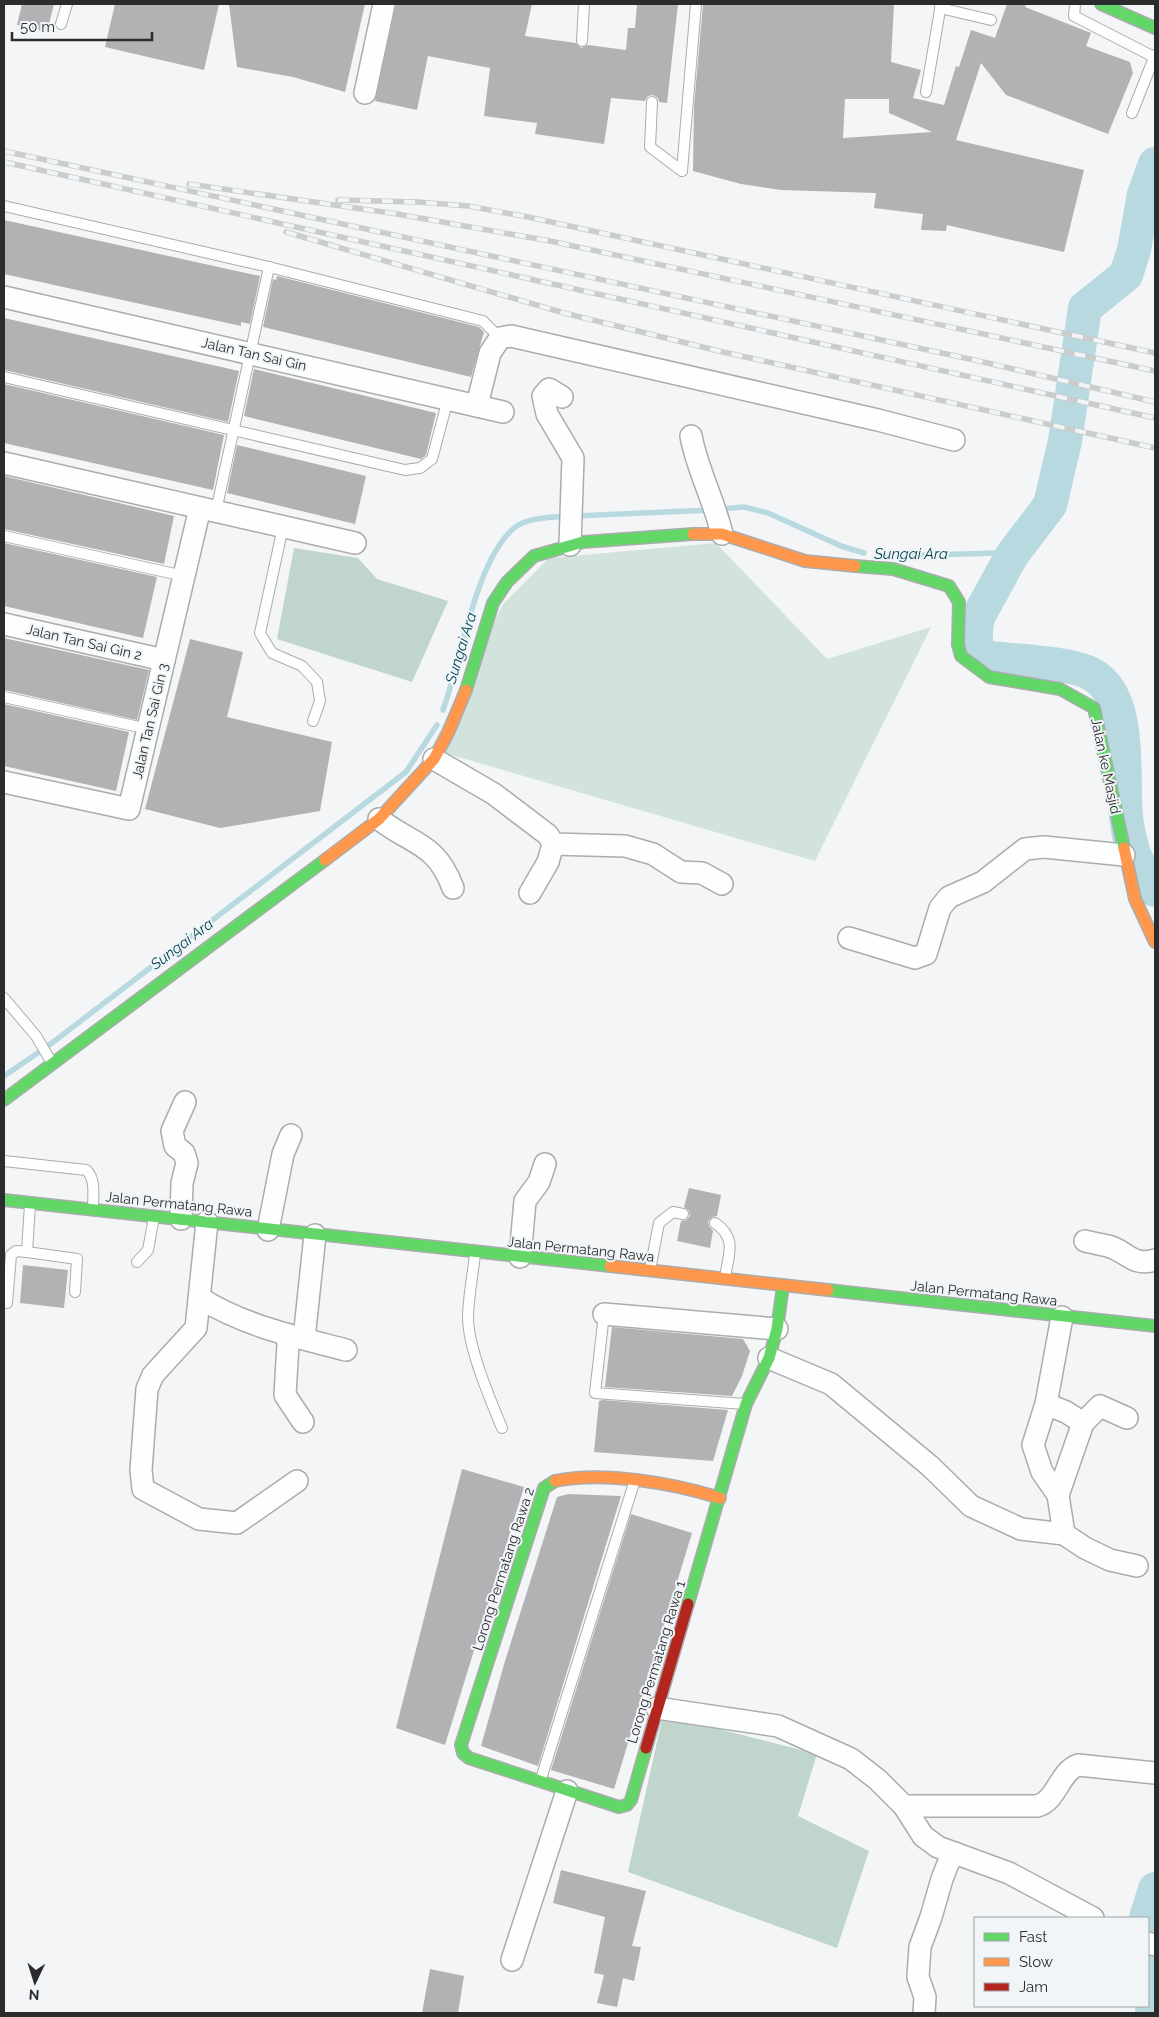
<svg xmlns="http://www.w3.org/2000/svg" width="1159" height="2017" font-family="Raleway,sans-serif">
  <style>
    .green { fill: #d1e3dc }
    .forest { fill: #c0d6cd }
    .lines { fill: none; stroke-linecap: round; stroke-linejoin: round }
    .stream { stroke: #b8d9e0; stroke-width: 5.5 }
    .river { stroke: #b8d9e0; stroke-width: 34 }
    .building { fill: #b2b2b4; fill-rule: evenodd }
    .lane-casing { stroke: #abacad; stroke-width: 12 }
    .street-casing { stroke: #abacad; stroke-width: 24 }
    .fast-casing { stroke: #abacad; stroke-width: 14 }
    .slow-casing { stroke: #abacad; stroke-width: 14 }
    .jam-casing { stroke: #abacad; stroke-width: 14 }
    .lane { stroke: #fdfefe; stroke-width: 10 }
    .street { stroke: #fdfefe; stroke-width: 21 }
    .fast { stroke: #63d668; stroke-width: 11 }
    .slow { stroke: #ff974d; stroke-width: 11 }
    .jam { stroke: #b3261e; stroke-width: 11 }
    .rail-casing { stroke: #cbcccc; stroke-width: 5.5 }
    .rail { stroke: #f2f5f8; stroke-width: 4; stroke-dasharray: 11; stroke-linecap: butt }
    .labels { text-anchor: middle; stroke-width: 4; stroke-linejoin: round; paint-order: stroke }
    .street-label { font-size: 14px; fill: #2b2c2d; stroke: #f2f5f8 }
    .water-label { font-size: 15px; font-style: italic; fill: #034954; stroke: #f2f5f8 }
  </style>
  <rect width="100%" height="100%" fill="#f3f5f7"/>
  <polygon class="green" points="716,543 827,659 931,627 815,861 431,749 503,604 549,558"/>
  <g class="forest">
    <polygon points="294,548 358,558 377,579 448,601 412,682 277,639"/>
    <polygon points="663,1715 817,1754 798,1816 869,1851 837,1948 628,1872"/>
  </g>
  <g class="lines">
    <g class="stream">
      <polyline points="720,509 744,507 768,513 841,546 864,553"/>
      <polyline points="575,516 711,510"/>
      <polyline points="893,556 998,553 1012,555"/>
      <path d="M443,710C461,661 475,561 514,528C528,517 549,518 566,516"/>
      <polyline points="4,1076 48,1046 406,772 437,725"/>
    </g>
    <g class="river">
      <path d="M1155,164L1144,194L1134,250L1126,275L1085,308L1065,441L1050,505L1012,555L978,617C975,630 974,641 979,654L989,658C1016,661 1069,662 1091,674C1134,696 1122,777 1126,817C1127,827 1129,837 1132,847C1136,863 1146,876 1155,890"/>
      <polyline points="1146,1918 1155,1889"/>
      <polyline points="1148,1957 1154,1985 1152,2013"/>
    </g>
  </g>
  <g class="building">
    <polygon points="22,4 54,4 47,32 17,25"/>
    <polygon points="115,4 219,4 204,70 105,47"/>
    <polygon points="229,4 365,4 345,92 293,77 237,67"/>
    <polygon points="396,4 532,4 525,36 576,43 581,48 588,45 626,50 628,28 635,28 637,4 678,4 667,103 659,102 658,98 653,95 648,96 645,101 611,98 604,144 535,134 537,123 484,116 490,68 428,56 417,110 375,101"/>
    <path d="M703,4H894L891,62L921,70L913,98L944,105L956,66L959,67L971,30L995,38L1007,4H1026L1025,7L1091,33L1086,46L1130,62L1133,73L1108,134L1006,95L981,63L956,140L1084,170L1064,252L947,225L946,231L921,230L923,214L874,208L876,193L781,190L741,184L693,171L694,106ZM845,99H889V113L932,132L843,138Z"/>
    <polygon points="4,220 260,276 250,324 241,322 241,326 4,274"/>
    <polygon points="277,276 479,327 484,332 471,377 263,327 273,279 276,280"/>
    <polygon points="4,318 239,371 228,422 4,370"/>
    <polygon points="254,369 436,413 426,455 421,459 244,416"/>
    <polygon points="4,384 224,435 213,490 4,443"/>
    <polygon points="237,445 366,476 355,524 227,493"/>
    <polygon points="4,476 174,516 164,564 4,529"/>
    <polygon points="4,543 157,577 143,638 4,606"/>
    <polygon points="4,638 149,670 137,720 4,690"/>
    <polygon points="190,639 243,652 227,717 332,742 320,811 220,828 145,809"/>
    <polygon points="4,704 129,732 116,791 4,766"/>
    <polygon points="689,1188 721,1195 717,1216 712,1217 708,1221 709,1226 713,1231 710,1248 677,1241 681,1221 686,1220 690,1216 689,1211 684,1207"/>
    <polygon points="23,1265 68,1270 64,1308 20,1303"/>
    <polygon points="612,1327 743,1339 750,1351 742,1376 732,1396 605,1387"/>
    <polygon points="599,1401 603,1400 728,1410 713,1461 594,1452"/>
    <polygon points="462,1469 524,1487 445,1745 396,1728"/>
    <polygon points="568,1494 621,1496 538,1766 481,1746 505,1661 557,1497"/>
    <polygon points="631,1514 692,1533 614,1789 551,1770"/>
    <polygon points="561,1870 646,1891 632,1946 641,1947 634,1981 623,1978 617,2007 597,2003 604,1975 594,1973 605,1917 553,1903"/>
    <polygon points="430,1969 464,1976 458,2013 422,2013"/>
  </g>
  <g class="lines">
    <defs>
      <g id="lane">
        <polyline points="1075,4 1074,16 1154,57"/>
        <polyline points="940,8 991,20"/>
        <polyline points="61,24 67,4"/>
        <polyline points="582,41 584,4"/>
        <polyline points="926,92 941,4"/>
        <polyline points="652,102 650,147 682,171"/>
        <polyline points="1132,113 1155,55"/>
        <polyline points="682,171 696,4"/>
        <polyline points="4,206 269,267 483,321 500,338"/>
        <polyline points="4,377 405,470 420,468 432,459 448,399"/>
        <polyline points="216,511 269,267"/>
        <polyline points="283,527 260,633 272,653 302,666 317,682 320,701 313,721"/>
        <polyline points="4,536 184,576"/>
        <polyline points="4,697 148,729"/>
        <polyline points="4,998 36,1036 52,1063"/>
        <path d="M4,1161L86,1170C96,1178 93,1196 93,1209"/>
        <path d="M715,1223C737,1238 729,1253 725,1277"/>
        <polyline points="27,1252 77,1259 75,1292"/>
        <path d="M475,1254C473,1275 468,1297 468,1319C469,1350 490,1399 502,1428"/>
        <polyline points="137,1262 148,1250 154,1217"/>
        <polyline points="650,1270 659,1223 673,1212 683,1214"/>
        <polyline points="7,1303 11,1255 16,1251 27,1252 30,1204"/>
        <polyline points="604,1314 595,1393 745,1404"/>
        <polyline points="540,1782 634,1483"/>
      </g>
      <g id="street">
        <polyline points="365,93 384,4"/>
        <polyline points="4,297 503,412"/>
        <polyline points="562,397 549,389 543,396 547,414 573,458 570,545"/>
        <polyline points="477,405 490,353 500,338 511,336 878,420 954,440"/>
        <path d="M691,436C697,469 714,500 722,534"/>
        <polyline points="4,463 355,543"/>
        <polyline points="4,624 164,660"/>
        <polyline points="434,759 494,794 548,835 553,844 548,862 530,893"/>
        <polyline points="4,782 129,809 200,508"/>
        <path d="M379,819C412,845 436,842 453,888"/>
        <polyline points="553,844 625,846 653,854 681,872 702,873 722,884"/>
        <polyline points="849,938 915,958 926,954 940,908 949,897 983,882 1025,849 1044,847 1124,855"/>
        <polyline points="181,1219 182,1183 187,1163 184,1153 175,1146 172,1131 185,1102"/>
        <polyline points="207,1222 196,1328 153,1375 147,1389 141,1470 143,1489 199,1519 237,1523 297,1481"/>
        <polyline points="268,1230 283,1154 291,1135"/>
        <path d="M1085,1241C1092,1243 1100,1244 1108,1246C1127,1251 1132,1267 1155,1260"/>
        <polyline points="520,1257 525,1201 539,1182 545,1164"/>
        <path d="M200,1298C244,1326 297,1337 346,1350"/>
        <polyline points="604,1314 777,1329"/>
        <polyline points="1062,1317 1046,1404 1033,1445 1042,1472 1058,1495 1064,1534"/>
        <polyline points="286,1334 288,1344 285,1395 303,1422"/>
        <polyline points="304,1339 315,1235"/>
        <polyline points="769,1358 831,1384 930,1466 971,1506 1021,1529 1064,1534 1085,1548 1110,1560 1137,1566"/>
        <polyline points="1046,1404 1066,1412 1083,1423"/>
        <polyline points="1058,1495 1083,1423 1100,1406 1127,1418"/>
        <polyline points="657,1708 778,1726 851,1759 878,1780 904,1806 923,1836 938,1847 1009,1873 1093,1918"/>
        <path d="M904,1806H1037C1057,1801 1059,1772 1078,1765L1155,1773"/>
        <polyline points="1148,1943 1155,1945"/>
        <polyline points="512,1960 567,1791"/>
        <polyline points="924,2013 925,1997 918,1977 920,1947 931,1917 942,1879 949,1861 955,1853"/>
      </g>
      <g id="fast">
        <polyline points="1101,4 1155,28"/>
        <polyline points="855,566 893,569 949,586 959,602 958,645 961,656 989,677 1060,689 1094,708 1124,848"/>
        <polyline points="466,690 493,603 507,582 534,556 583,542 693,534"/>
        <polyline points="4,1100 325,860"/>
        <polyline points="4,1200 610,1266"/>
        <polyline points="828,1290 1155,1326"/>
        <polyline points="555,1481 544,1488 461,1745 463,1753 469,1758 619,1807 627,1805 631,1800 646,1748"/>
        <polyline points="688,1604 746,1404 769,1358 777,1329 783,1286"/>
      </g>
      <g id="slow">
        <polyline points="693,534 722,534 805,561 855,566"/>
        <polyline points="1124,848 1135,899 1155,942"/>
        <polyline points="325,860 379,819 434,759 448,733 466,690"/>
        <polyline points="610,1266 828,1290"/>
        <path d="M555,1481C603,1471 673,1483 720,1498"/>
      </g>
      <polyline id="jam" points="646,1748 688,1604"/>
    </defs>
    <use href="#lane" class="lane-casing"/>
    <use href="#street" class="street-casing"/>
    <use href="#fast" class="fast-casing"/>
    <use href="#slow" class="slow-casing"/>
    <use href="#jam" class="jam-casing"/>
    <use href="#lane" class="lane"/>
    <use href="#street" class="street"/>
    <use href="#fast" class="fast"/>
    <use href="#slow" class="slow"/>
    <use href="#jam" class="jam"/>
    <defs>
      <g id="rail">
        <polyline points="4,151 979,361 1155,402"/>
        <polyline points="4,162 1155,418"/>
        <polyline points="189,184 397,214 550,241 1155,371"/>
        <polyline points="338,200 418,202 468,206 528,217 1155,353"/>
        <polyline points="286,232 564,313 723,352 1155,448"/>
      </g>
    </defs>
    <use href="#rail" class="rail-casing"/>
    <use href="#rail" class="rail"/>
  </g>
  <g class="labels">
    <g class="street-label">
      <text transform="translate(254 354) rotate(13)" y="5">Jalan Tan Sai Gin</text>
      <text transform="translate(84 642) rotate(13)" y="5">Jalan Tan Sai Gin 2</text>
      <text transform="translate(150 721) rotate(-77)" y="5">Jalan Tan Sai Gin 3</text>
      <text transform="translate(1106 766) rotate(78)" y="5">Jalan ke Masjid</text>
      <text transform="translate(179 1204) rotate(6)" y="5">Jalan Permatang Rawa</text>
      <text transform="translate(581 1249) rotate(6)" y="5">Jalan Permatang Rawa</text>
      <text transform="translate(984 1293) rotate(6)" y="5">Jalan Permatang Rawa</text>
      <text transform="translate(503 1569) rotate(-72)" y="5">Lorong Permatang Rawa 2</text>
      <text transform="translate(656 1662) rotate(-73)" y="5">Lorong Permatang Rawa 1</text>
    </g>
    <g class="water-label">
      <text x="911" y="559">Sungai Ara</text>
      <text transform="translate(461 648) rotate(-73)" y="5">Sungai Ara</text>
      <text transform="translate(182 944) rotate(-37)" y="5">Sungai Ara</text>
    </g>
  </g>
  <rect width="1159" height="2017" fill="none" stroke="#2b2c2d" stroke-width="10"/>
  <rect x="974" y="1917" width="175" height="90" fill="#f2f5f8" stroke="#a2a5a7"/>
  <rect x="984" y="1933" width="25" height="8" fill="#63d668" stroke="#a2a5a7"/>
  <text x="1019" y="1942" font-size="15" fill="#2b2c2d">Fast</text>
  <rect x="984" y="1958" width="25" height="8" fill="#ff974d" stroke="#a2a5a7"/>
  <text x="1019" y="1967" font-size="15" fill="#2b2c2d">Slow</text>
  <rect x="984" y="1983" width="25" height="8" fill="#b3261e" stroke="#a2a5a7"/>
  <text x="1019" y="1992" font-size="15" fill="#2b2c2d">Jam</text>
  <g transform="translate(35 1982) rotate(184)" stroke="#f2f5f8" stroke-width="4" paint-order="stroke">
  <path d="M0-4L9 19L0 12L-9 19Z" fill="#2b2c2d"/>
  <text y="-8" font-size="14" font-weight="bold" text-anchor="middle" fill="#2b2c2d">N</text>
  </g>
  <path d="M12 32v8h140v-8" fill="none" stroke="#2b2c2d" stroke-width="2.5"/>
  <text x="20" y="32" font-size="15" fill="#2b2c2d" stroke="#f2f5f8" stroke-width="4" paint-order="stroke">50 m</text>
</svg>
